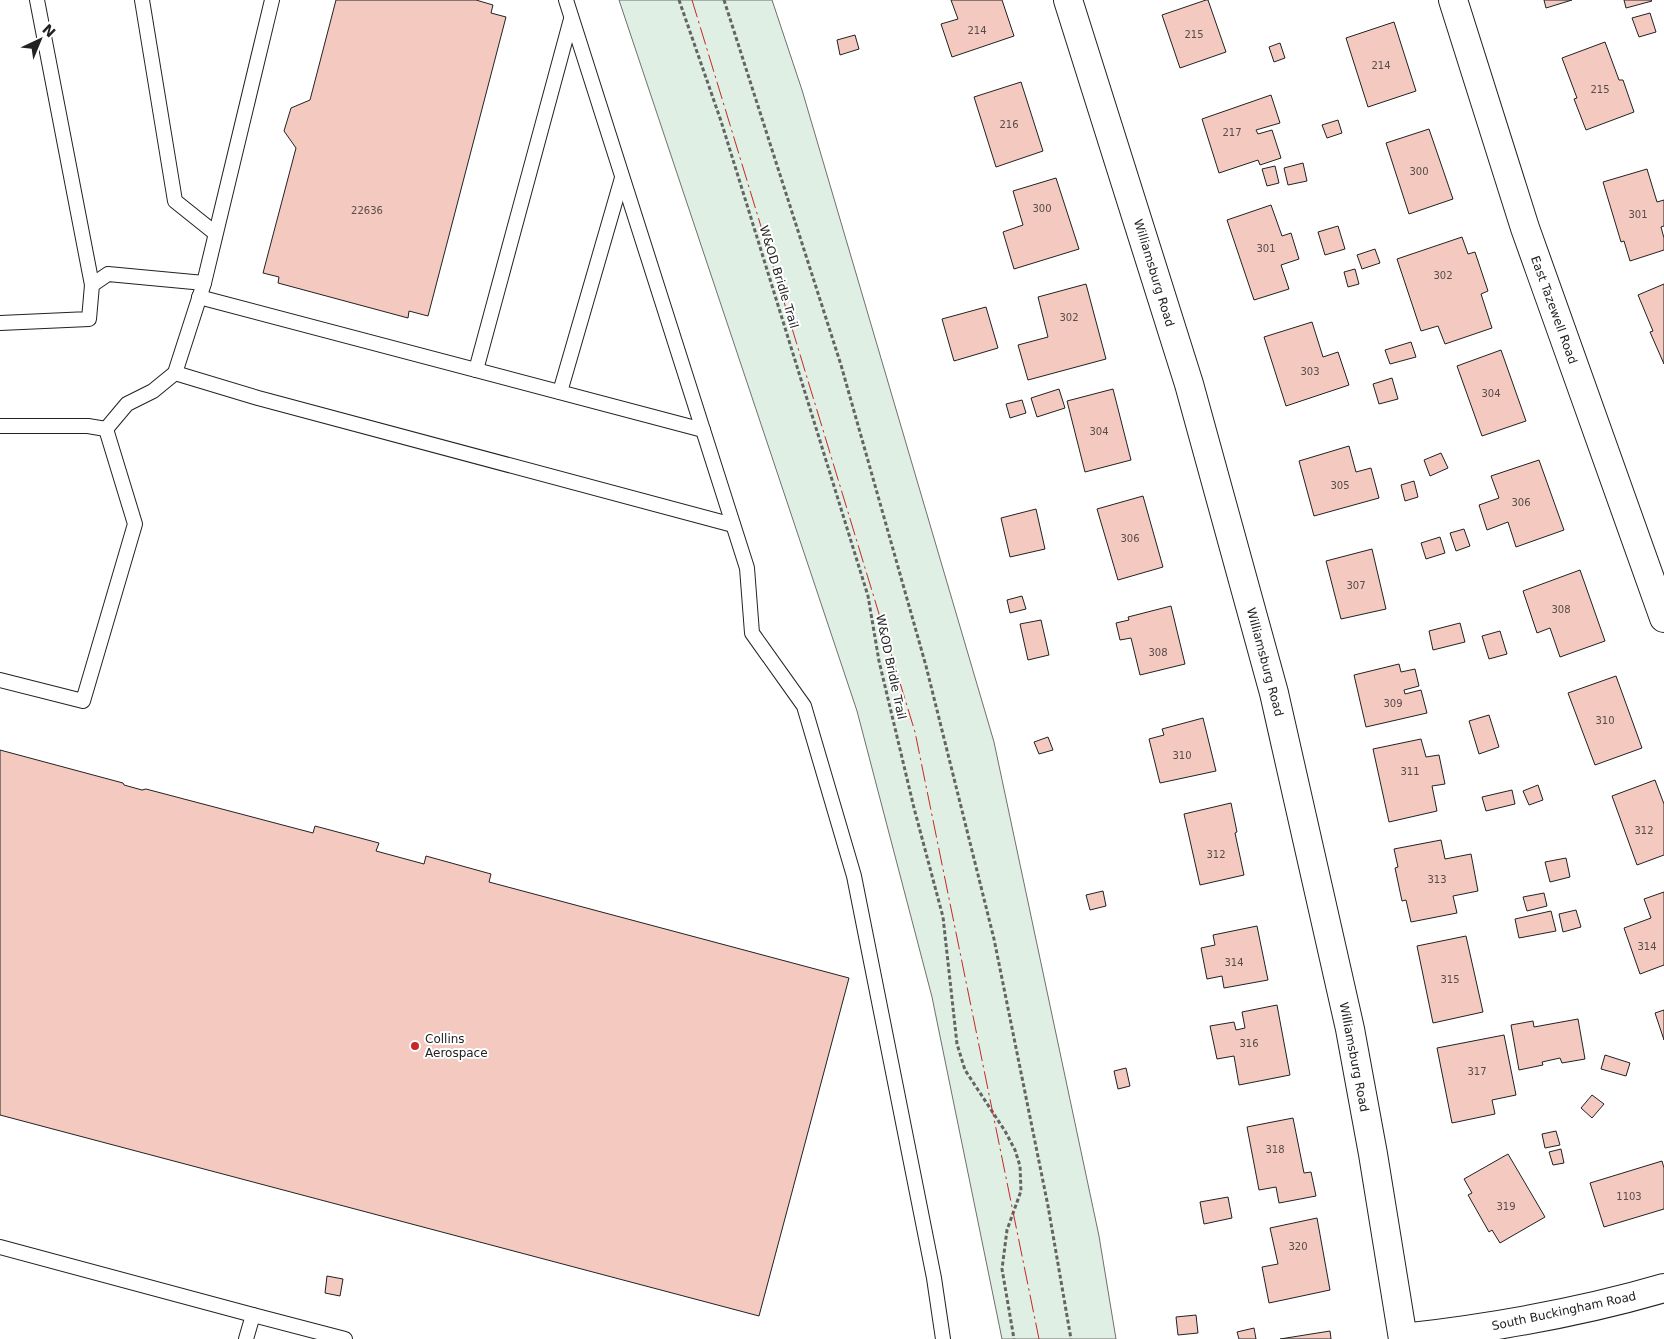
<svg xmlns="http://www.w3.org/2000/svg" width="1664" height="1339" font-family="'DejaVu Sans',sans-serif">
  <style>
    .green { fill: #e0efe3; stroke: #6f6f6f }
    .building { fill: #f3c9c0; stroke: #222 }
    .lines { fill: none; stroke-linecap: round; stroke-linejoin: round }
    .service-casing { stroke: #222; stroke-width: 16 }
    .minor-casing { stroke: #222; stroke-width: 30 }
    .path { stroke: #646464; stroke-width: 3; stroke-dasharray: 4 2.5; stroke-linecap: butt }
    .service { stroke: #fff; stroke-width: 14 }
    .minor { stroke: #fff; stroke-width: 28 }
    .power { stroke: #c62828; stroke-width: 1; stroke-dasharray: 18 4 2.5 4; stroke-linecap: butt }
    .poi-dot { fill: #c62828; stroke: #fff; stroke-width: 2 }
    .labels { text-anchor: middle; stroke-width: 4; stroke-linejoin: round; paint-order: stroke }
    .number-label { font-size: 10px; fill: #564c4a }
    .street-label { font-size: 12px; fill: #222; stroke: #fff }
    .poi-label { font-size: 12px; fill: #222; stroke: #fff; text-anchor: start }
  </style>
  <rect width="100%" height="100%" fill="#fff"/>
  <polygon class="green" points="619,0 772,0 802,90 994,742 1099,1236 1116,1339 1002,1339 932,997 857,711"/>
  <g class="building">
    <polygon points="336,0 476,0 493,5 491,13 506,17 428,316 409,311 408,318 278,283 279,277 263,273 296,148 284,131 291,108 310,100"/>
    <polygon points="951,0 1002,0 1014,36 952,57 941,24 958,19"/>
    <polygon points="1206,0 1208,0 1226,52 1180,68 1162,15"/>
    <polygon points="1544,0 1572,0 1546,8"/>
    <polygon points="1624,0 1651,0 1652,1 1626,8"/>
    <polygon points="1650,13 1656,32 1639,37 1632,18"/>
    <polygon points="1394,22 1416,91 1368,107 1346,38"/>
    <polygon points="855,35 859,49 840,55 837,40"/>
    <polygon points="1605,42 1619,80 1623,80 1634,112 1586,130 1574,99 1577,98 1562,58"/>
    <polygon points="1280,43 1285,58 1274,62 1269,47"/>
    <polygon points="1021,82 1043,151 996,167 974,97"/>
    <polygon points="1271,95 1280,123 1256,130 1258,134 1272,130 1281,158 1260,165 1258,160 1219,173 1202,119"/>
    <polygon points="1338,120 1342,133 1327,138 1322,125"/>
    <polygon points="1429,129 1453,199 1409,214 1386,143"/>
    <polygon points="1303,163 1307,181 1288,185 1284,168"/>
    <polygon points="1275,166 1279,183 1267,186 1262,169"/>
    <polygon points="1647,169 1657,202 1664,200 1664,226 1661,227 1664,238 1664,250 1630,261 1624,241 1621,242 1603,182"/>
    <polygon points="1056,178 1079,249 1014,269 1003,232 1023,225 1013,191"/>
    <polygon points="1271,205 1282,236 1291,233 1299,259 1281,265 1289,289 1254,300 1227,220"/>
    <polygon points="1338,226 1345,249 1325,255 1318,232"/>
    <polygon points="1462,237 1468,254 1475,252 1488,291 1481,294 1492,328 1445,344 1438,326 1421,331 1397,259"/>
    <polygon points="1375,249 1380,263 1362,269 1357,255"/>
    <polygon points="1355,269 1359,284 1348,287 1344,272"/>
    <polygon points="1086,284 1106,359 1028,380 1018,345 1048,337 1038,297"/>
    <polygon points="1664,284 1664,364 1650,332 1653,331 1638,295"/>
    <polygon points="986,307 998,348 954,361 942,319"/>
    <polygon points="1312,322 1323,357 1338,352 1349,385 1286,406 1264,337"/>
    <polygon points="1411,342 1416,357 1390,364 1385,350"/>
    <polygon points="1501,350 1526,421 1482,436 1457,366"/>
    <polygon points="1392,378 1398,399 1379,404 1373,384"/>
    <polygon points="1059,389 1065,408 1037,417 1031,398"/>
    <polygon points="1113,389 1131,460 1085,472 1067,401"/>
    <polygon points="1022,400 1026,413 1010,418 1006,404"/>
    <polygon points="1349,446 1356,472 1371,468 1379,498 1314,516 1299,461"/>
    <polygon points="1441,453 1448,468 1430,476 1424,460"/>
    <polygon points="1539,460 1564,530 1516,547 1508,522 1487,530 1479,505 1499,498 1491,476"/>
    <polygon points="1414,481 1418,497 1405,501 1401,485"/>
    <polygon points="1143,496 1163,567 1118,580 1097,509"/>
    <polygon points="1036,509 1045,549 1010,557 1001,518"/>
    <polygon points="1464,529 1470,546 1456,551 1450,533"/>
    <polygon points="1440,537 1445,553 1426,559 1421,543"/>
    <polygon points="1372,549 1386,609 1341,619 1326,561"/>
    <polygon points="1580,570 1605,641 1560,657 1550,628 1537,633 1523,591"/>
    <polygon points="1022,596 1026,609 1010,613 1007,600"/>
    <polygon points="1171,606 1185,664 1140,675 1131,638 1120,640 1116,623 1129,620 1128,617"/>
    <polygon points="1041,620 1049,655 1028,660 1020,624"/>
    <polygon points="1460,623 1465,642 1433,650 1429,631"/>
    <polygon points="1500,631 1507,654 1489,659 1482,636"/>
    <polygon points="1399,664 1401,672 1415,669 1419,686 1404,690 1405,694 1421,690 1427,713 1366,727 1354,675"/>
    <polygon points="1616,676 1642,748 1595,765 1568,693"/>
    <polygon points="1489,715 1499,747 1479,754 1469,721"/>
    <polygon points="1203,718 1216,771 1160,783 1149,739 1164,735 1162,729"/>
    <polygon points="1048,737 1053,750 1039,754 1034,742"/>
    <polygon points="1421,739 1426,757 1439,755 1445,784 1432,786 1437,811 1389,822 1373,749"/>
    <polygon points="0,750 123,783 124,785 142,790 146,789 313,833 315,826 379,843 376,851 424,864 426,856 491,874 489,882 849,978 759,1316 0,1115"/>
    <polygon points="1655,780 1664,804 1664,855 1637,865 1612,796"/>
    <polygon points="1538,785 1543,800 1529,805 1523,791"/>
    <polygon points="1512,790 1515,804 1486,811 1482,797"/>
    <polygon points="1231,803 1237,832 1235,833 1244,875 1200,885 1184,814"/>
    <polygon points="1441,840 1445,859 1471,854 1478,891 1453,896 1457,913 1411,922 1406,900 1402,901 1395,868 1398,867 1394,849"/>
    <polygon points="1566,858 1570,877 1550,882 1545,862"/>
    <polygon points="1103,891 1106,906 1090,910 1086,895"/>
    <polygon points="1664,892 1664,965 1640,974 1624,928 1651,918 1644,899"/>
    <polygon points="1544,893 1547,906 1527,911 1523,897"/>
    <polygon points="1576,910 1581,927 1563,932 1559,914"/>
    <polygon points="1551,911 1556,931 1519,938 1515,919"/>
    <polygon points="1257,926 1268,980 1224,988 1222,976 1207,979 1201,948 1215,945 1213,935"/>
    <polygon points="1466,936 1483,1012 1433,1023 1417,946"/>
    <polygon points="1277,1005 1290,1075 1239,1085 1234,1056 1217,1059 1210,1026 1234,1022 1236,1030 1245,1028 1242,1012"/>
    <polygon points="1664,1010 1664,1040 1655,1013"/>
    <polygon points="1578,1019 1585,1059 1562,1063 1560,1058 1542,1062 1543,1065 1519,1070 1511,1025 1533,1021 1534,1027"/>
    <polygon points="1504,1035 1516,1095 1492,1100 1495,1114 1452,1123 1437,1048"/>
    <polygon points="1605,1055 1630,1063 1626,1076 1601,1069"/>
    <polygon points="1126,1068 1130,1086 1118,1089 1114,1071"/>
    <polygon points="1592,1095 1604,1104 1592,1118 1581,1108"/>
    <polygon points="1293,1118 1304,1173 1311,1172 1316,1196 1279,1203 1276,1187 1259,1190 1247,1127"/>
    <polygon points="1556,1131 1560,1145 1545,1148 1542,1134"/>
    <polygon points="1561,1149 1564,1163 1553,1165 1549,1152"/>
    <polygon points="1508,1154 1545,1217 1500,1243 1492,1230 1489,1232 1468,1195 1472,1193 1464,1179"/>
    <polygon points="1662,1161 1664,1168 1664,1209 1604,1227 1590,1183"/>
    <polygon points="1228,1197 1232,1218 1204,1224 1200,1202"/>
    <polygon points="1317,1218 1330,1290 1269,1303 1262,1267 1278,1264 1270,1228"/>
    <polygon points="327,1276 343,1279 340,1296 325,1293"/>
    <polygon points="1196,1315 1198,1333 1178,1335 1176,1317"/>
    <polygon points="1254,1328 1256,1339 1239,1339 1237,1332"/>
    <polygon points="1330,1331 1331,1339 1280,1339"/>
  </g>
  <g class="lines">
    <defs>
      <g id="service">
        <polyline points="37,0 92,285"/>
        <polyline points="142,0 175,201 215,233"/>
        <polyline points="566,0 747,568 752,633 804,706 854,876 934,1278 943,1339"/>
        <polyline points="204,283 272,0"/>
        <polyline points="199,297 703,430"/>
        <polyline points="0,323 89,319 92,285 108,274 204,283 175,373 153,391 127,404 106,429 88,426 0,426"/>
        <polyline points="476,370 571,19"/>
        <polyline points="175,373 258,398 733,525"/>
        <polyline points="560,392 622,178"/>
        <polyline points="0,680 83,701 135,524 106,429"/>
        <polyline points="0,1247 253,1315 246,1339"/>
        <polyline points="253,1315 345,1339"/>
      </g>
      <g id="minor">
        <polyline points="1068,0 1189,384 1274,693 1350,1029 1373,1154 1403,1339"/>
        <polyline points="1453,0 1525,228 1664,618"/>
        <path d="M1403,1338C1491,1328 1579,1313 1664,1288"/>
      </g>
    </defs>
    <use href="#service" class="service-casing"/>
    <use href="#minor" class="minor-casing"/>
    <g class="path">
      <polyline points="679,0 721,121 868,596 879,661 914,808 943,917 957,1044 965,1070 1005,1131 1015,1150 1020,1166 1021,1191 1007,1230 1002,1269 1014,1339"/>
      <polyline points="724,0 841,365 926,666 994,939 1048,1206 1071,1339"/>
    </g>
    <use href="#service" class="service"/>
    <use href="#minor" class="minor"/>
    <polyline class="power" points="692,0 915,732 1039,1339"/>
  </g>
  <circle class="poi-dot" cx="415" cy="1046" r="5"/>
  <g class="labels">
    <g class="number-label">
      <text x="977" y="34">214</text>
      <text x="1194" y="38">215</text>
      <text x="1381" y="69">214</text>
      <text x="1600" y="93">215</text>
      <text x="1009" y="128">216</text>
      <text x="1232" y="136">217</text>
      <text x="1419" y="175">300</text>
      <text x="1042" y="212">300</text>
      <text x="367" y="214">22636</text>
      <text x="1638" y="218">301</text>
      <text x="1266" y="252">301</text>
      <text x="1443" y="279">302</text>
      <text x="1069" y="321">302</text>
      <text x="1310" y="375">303</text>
      <text x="1491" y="397">304</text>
      <text x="1099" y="435">304</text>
      <text x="1340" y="489">305</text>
      <text x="1521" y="506">306</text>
      <text x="1130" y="542">306</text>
      <text x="1356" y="589">307</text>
      <text x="1561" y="613">308</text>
      <text x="1158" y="656">308</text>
      <text x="1393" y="707">309</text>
      <text x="1605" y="724">310</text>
      <text x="1182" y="759">310</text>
      <text x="1410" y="775">311</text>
      <text x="1644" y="834">312</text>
      <text x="1216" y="858">312</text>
      <text x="1437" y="883">313</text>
      <text x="1647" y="950">314</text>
      <text x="1234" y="966">314</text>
      <text x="1450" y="983">315</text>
      <text x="1249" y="1047">316</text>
      <text x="1477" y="1075">317</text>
      <text x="1275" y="1153">318</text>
      <text x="1629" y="1200">1103</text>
      <text x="1506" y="1210">319</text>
      <text x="1298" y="1250">320</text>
    </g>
    <g class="street-label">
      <text transform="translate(1154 273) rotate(73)" y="4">Williamsburg Road</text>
      <text transform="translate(779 277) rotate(73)" y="4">W&amp;OD Bridle Trail</text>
      <text transform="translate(1554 310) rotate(70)" y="4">East Tazewell Road</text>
      <text transform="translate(1265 662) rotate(75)" y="4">Williamsburg Road</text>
      <text transform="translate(891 667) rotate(78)" y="4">W&amp;OD Bridle Trail</text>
      <text transform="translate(1354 1057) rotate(79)" y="4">Williamsburg Road</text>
      <text transform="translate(1564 1311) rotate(-12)" y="4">South Buckingham Road</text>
    </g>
    <g class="poi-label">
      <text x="425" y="1043">Collins<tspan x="425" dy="14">Aerospace</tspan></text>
    </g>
  </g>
  <g transform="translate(40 40) rotate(44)" stroke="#ffffff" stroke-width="4" paint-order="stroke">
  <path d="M0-4L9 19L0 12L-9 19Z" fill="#222222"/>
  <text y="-8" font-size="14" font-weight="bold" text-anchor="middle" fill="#222222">N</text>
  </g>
</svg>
